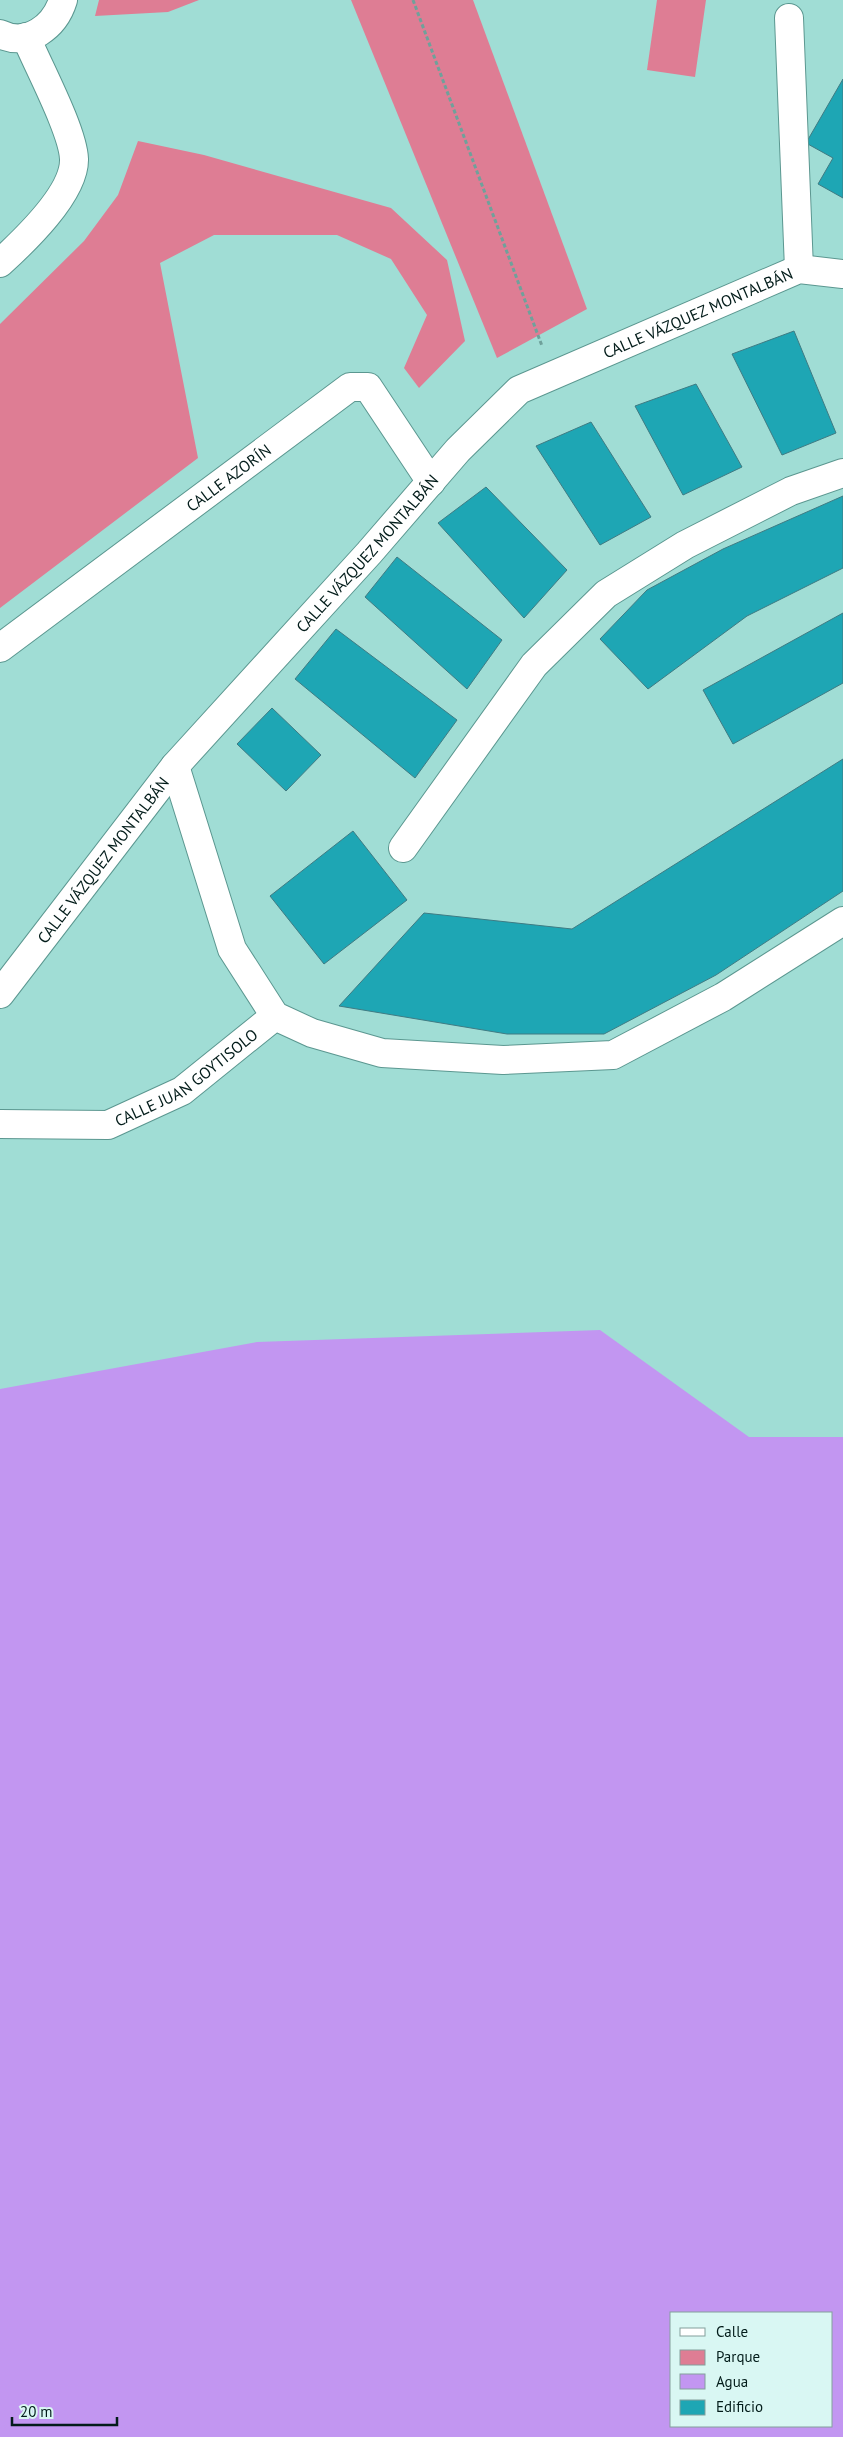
<svg xmlns="http://www.w3.org/2000/svg" width="843" height="2437" font-family="'PT Sans',sans-serif">
  <style>
    .green { fill: #de7d94 }
    .water { fill: #c296f1; fill-rule: evenodd }
    .building { fill: #1ea6b4; stroke: #3f7b83 }
    .lines { fill: none; stroke-linecap: round; stroke-linejoin: round }
    .minor-casing { stroke: #5b9790; stroke-width: 30 }
    .path { stroke: #6fa19b; stroke-width: 3; stroke-dasharray: 4 2.5; stroke-linecap: butt }
    .minor { stroke: #fff; stroke-width: 28 }
    .labels { text-anchor: middle; stroke-width: 5; stroke-linejoin: round; paint-order: stroke }
    .street-label { font-size: 16px; fill: #031c1a; stroke: #d9f7f3 }
  </style>
  <rect width="100%" height="100%" fill="#a0ddd5"/>
  <g class="green">
    <polygon points="99,0 199,0 168,12 95,16"/>
    <polygon points="351,0 473,0 587,309 497,358"/>
    <polygon points="657,0 706,0 695,77 647,70"/>
    <polygon points="138,141 204,155 391,208 447,260 465,341 419,388 404,368 427,315 391,259 337,235 214,235 160,263 198,458 0,608 0,324 84,241 118,195"/>
  </g>
  <path class="water" d="M600,1330L749,1437H843V2437H0V1389L257,1342ZM672,2313H832V2426H672Z"/>
  <g class="building">
    <polygon points="843,79 843,198 818,184 833,158 806,143"/>
    <polygon points="794,331 836,433 782,455 732,354"/>
    <polygon points="696,384 742,467 683,495 635,406"/>
    <polygon points="591,422 651,517 600,545 536,446"/>
    <polygon points="486,487 567,570 524,618 438,523"/>
    <polygon points="843,496 843,568 747,616 648,689 600,639 647,590 723,549"/>
    <polygon points="397,557 502,640 467,689 365,597"/>
    <polygon points="843,613 843,683 733,744 703,690"/>
    <polygon points="336,629 457,720 415,778 295,679"/>
    <polygon points="272,708 321,755 286,791 237,744"/>
    <polygon points="843,759 843,891 716,975 604,1034 507,1034 339,1006 424,913 572,929"/>
    <polygon points="353,831 407,900 324,964 270,896"/>
  </g>
  <g class="lines">
    <defs>
      <g id="minor">
        <polyline points="789,18 799,269"/>
        <path d="M0,34C28,48 55,26 63,0"/>
        <path d="M0,263C23,242 75,193 74,159C73,131 38,66 26,37"/>
        <path id="s1" d="M0,648L350,387H368L431,482"/>
        <polyline points="175,766 232,949 275,1016 312,1033 382,1053 503,1060 613,1055 723,997 843,921"/>
        <polyline points="403,848 534,665 606,594 685,545 791,491 843,473"/>
        <path id="s2" d="M0,994L175,766L369,553L458,450L519,390L799,269L843,274"/>
        <path id="s3" d="M0,1124L108,1125L182,1091L275,1016"/>
      </g>
    </defs>
    <use href="#minor" class="minor-casing"/>
    <polyline class="path" points="413,0 542,346"/>
    <use href="#minor" class="minor"/>
  </g>
  <g class="labels">
    <g class="street-label">
      <text dy="6" stroke="none"><textPath href="#s2" startOffset="992">CALLE VÁZQUEZ MONTALBÁN</textPath></text>
      <text dy="6" stroke="none"><textPath href="#s1" startOffset="285">CALLE AZORÍN</textPath></text>
      <text dy="6" stroke="none"><textPath href="#s2" startOffset="574">CALLE VÁZQUEZ MONTALBÁN</textPath></text>
      <text dy="6" stroke="none"><textPath href="#s2" startOffset="169">CALLE VÁZQUEZ MONTALBÁN</textPath></text>
      <text dy="6" stroke="none"><textPath href="#s3" startOffset="200">CALLE JUAN GOYTISOLO</textPath></text>
    </g>
  </g>
  <rect x="670" y="2312" width="162" height="115" fill="#d9f7f3" stroke="#839f9c"/>
  <rect x="680" y="2328" width="25" height="8" fill="#ffffff" stroke="#839f9c"/>
  <text x="716" y="2337" font-size="15" fill="#031c1a">Calle</text>
  <rect x="680" y="2350" width="25" height="15" fill="#de7d94" stroke="#839f9c"/>
  <text x="716" y="2362" font-size="15" fill="#031c1a">Parque</text>
  <rect x="680" y="2374" width="25" height="15" fill="#c296f1" stroke="#839f9c"/>
  <text x="716" y="2387" font-size="15" fill="#031c1a">Agua</text>
  <rect x="680" y="2400" width="25" height="15" fill="#1ea6b4" stroke="#839f9c"/>
  <text x="716" y="2412" font-size="15" fill="#031c1a">Edificio</text>
  <path d="M12 2417v8h105v-8" fill="none" stroke="#031c1a" stroke-width="2.5"/>
  <text x="20" y="2417" font-size="15" fill="#031c1a" stroke="#d9f7f3" stroke-width="4" paint-order="stroke">20 m</text>
</svg>
